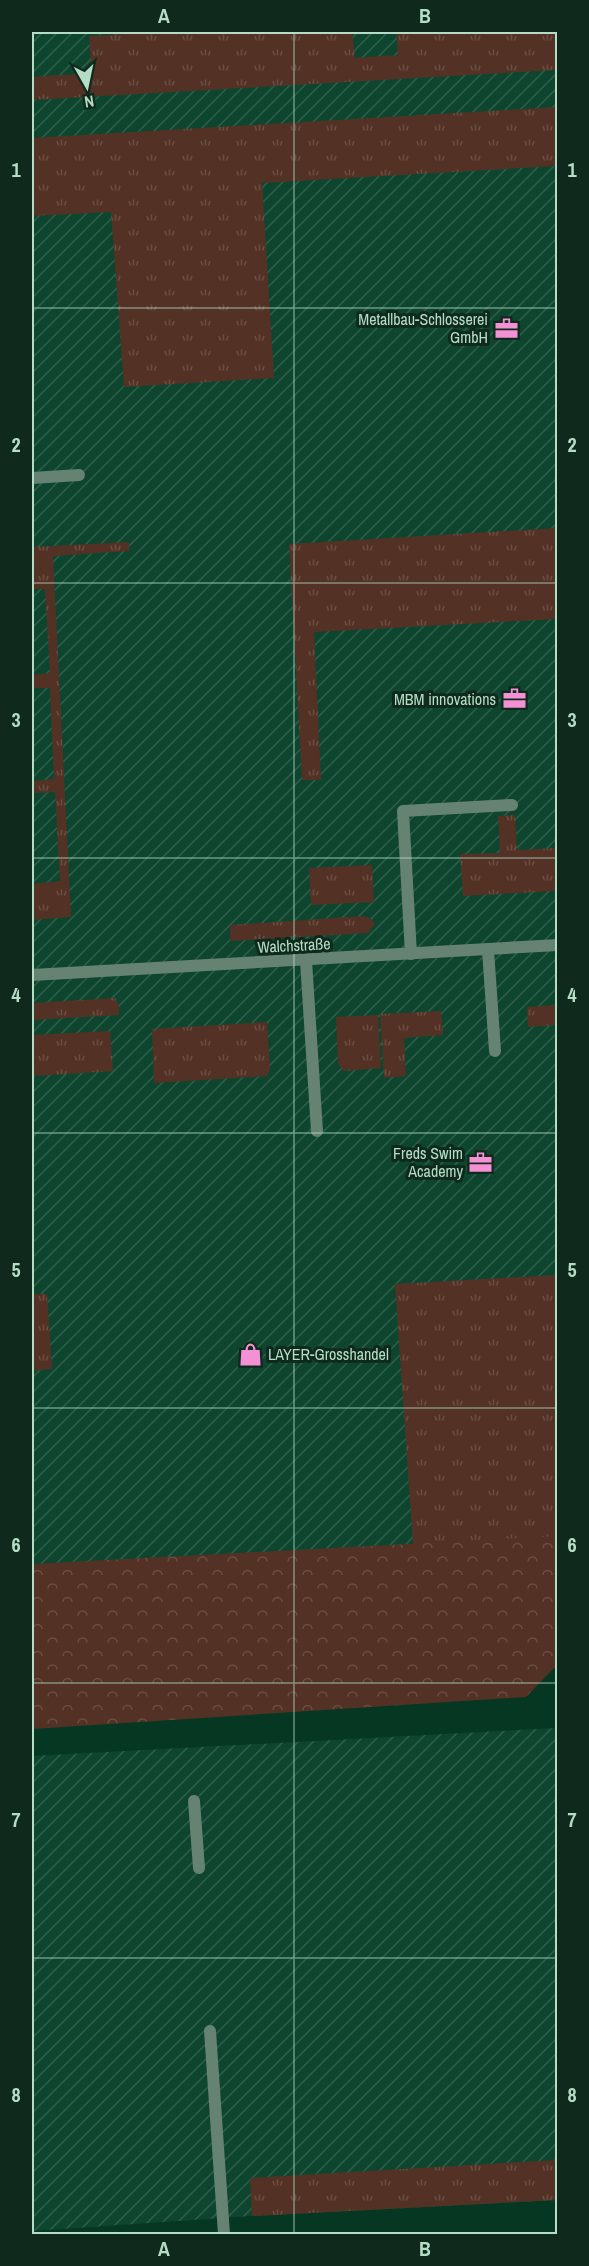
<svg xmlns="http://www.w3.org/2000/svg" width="589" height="2266" font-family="'Archivo Narrow',sans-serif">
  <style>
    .industrial { fill: url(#industrial-furrows) }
    .grass { fill: url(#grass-tufts) }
    .forest { fill: url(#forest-crowns) }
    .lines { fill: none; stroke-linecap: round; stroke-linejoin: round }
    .service { stroke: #658272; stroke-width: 12 }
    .minor { stroke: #658272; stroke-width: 12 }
    .grid { fill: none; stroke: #b5ddc6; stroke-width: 1.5; stroke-opacity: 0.55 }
    .labels { text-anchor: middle; stroke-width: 6; stroke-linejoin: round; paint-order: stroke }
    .poi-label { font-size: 16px; fill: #b5ddc6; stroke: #0f2a1d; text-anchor: end }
    .street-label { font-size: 16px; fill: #b5ddc6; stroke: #0f2a1d }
    .neatline { fill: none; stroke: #b5ddc6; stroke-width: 2 }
    .grid-label { font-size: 20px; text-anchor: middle; font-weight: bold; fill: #b5ddc6 }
  </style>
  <defs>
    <pattern id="industrial-furrows" width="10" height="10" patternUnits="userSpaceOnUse" patternTransform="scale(1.5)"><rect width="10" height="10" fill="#0e452e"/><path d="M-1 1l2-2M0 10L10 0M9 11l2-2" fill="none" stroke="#2f5f4b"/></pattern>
    <pattern id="grass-tufts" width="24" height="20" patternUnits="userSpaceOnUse" patternTransform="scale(1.5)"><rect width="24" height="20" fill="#543125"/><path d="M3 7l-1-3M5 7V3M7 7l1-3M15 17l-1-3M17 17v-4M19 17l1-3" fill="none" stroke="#6a4e43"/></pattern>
    <pattern id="forest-crowns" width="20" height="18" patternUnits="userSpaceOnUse" patternTransform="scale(1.5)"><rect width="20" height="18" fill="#543125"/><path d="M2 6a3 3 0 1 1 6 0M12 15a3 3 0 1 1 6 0" fill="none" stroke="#6a4e43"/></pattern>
  </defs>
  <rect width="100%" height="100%" fill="#053722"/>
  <g class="industrial">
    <polygon points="32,32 557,32 557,1536 32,1565"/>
    <polygon points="557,1728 557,2200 252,2216 32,2231 32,1756"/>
  </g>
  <g class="grass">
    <polygon points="159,32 352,32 355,58 398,55 396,32 557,32 557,70 32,100 32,77 92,73 89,36"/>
    <polygon points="557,107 557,166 262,183 274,378 124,387 111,212 32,216 32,138"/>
    <polygon points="557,528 557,619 314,632 321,780 302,780 289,544"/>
    <polygon points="129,542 129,551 53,556 71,917 32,920 32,884 60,881 55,792 32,793 32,781 54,779 50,688 32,688 32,675 50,673 45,589 32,589 32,547"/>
    <polygon points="515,815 517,850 557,848 557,891 463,896 460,854 500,853 498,816"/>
    <polygon points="372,865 374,902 311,905 309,868"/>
    <polygon points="363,916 370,918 375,924 368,933 230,941 230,925"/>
    <polygon points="115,998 119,1006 119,1015 32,1020 32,1003"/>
    <polygon points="557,1005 557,1025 528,1027 527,1007"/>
    <polygon points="441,1011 443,1035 404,1038 406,1076 384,1078 380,1014"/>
    <polygon points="378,1015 381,1068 344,1071 338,1064 336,1017"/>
    <polygon points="267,1022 270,1069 267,1076 154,1083 152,1029"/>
    <polygon points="110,1031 113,1071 32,1076 32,1035"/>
    <polygon points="557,1275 557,1570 413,1544 395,1284"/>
    <polygon points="32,1294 47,1294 52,1369 32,1371"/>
    <polygon points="557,2160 557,2200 252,2216 250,2178"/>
  </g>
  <polygon class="forest" points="557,1536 557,1668 554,1668 526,1697 32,1729 32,1564"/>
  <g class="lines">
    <g class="service">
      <polyline points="32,478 79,475"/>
      <polyline points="488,950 495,1051"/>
      <polyline points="411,954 403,811 512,805"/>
      <polyline points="306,961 317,1131"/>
      <polyline points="194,1801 199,1868"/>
      <polyline points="210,2031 224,2234"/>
    </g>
    <polyline class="minor" points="32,975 558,945"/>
  </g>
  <path class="grid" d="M294,32V2234M32,308H558M32,583H558M32,858H558M32,1133H558M32,1408H558M32,1683H558M32,1958H558"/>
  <defs>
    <symbol id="office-bare" viewBox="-9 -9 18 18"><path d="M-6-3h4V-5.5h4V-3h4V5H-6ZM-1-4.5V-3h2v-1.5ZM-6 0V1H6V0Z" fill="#f491d4" stroke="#0f2a1d" stroke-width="2.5" paint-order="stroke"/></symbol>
    <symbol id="shop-bare" viewBox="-9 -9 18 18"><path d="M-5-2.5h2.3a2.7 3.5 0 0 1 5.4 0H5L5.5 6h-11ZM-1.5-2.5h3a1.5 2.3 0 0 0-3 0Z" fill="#f491d4" stroke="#0f2a1d" stroke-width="2.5" paint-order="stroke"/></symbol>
  </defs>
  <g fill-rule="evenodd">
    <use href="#office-bare" x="490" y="312" width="33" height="33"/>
    <use href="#office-bare" x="498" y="682" width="33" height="33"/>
    <use href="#office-bare" x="464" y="1146" width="33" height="33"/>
    <use href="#shop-bare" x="234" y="1338" width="33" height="33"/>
  </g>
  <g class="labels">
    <g class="poi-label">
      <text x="488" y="325">Metallbau-Schlosserei<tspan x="488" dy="18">GmbH</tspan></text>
      <text x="496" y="705">MBM innovations</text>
      <text x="463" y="1159">Freds Swim<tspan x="463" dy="18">Academy</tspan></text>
      <text x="268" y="1360" text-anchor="start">LAYER-Grosshandel</text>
    </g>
    <g class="street-label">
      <text transform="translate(294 945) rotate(-3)" y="6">Walchstraße</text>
    </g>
  </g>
  <rect width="589" height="2266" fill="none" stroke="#0f2a1d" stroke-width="66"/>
  <g transform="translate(87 87) rotate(171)" stroke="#0f2a1d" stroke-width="4.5" paint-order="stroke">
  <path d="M0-4.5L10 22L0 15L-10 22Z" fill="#b5ddc6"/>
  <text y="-9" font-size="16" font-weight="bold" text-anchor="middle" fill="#b5ddc6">N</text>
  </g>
  <rect x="33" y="33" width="523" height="2200" class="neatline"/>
  <g class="grid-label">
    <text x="164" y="23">A</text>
    <text x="425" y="23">B</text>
    <text x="16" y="177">1</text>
    <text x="572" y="177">1</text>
    <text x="16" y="452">2</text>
    <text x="572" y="452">2</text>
    <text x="16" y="727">3</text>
    <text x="572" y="727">3</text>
    <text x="16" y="1002">4</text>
    <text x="572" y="1002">4</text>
    <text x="16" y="1277">5</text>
    <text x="572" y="1277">5</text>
    <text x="16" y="1552">6</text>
    <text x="572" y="1552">6</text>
    <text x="16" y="1827">7</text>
    <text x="572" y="1827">7</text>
    <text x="16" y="2102">8</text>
    <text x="572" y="2102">8</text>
    <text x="164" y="2256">A</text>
    <text x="425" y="2256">B</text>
  </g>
</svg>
